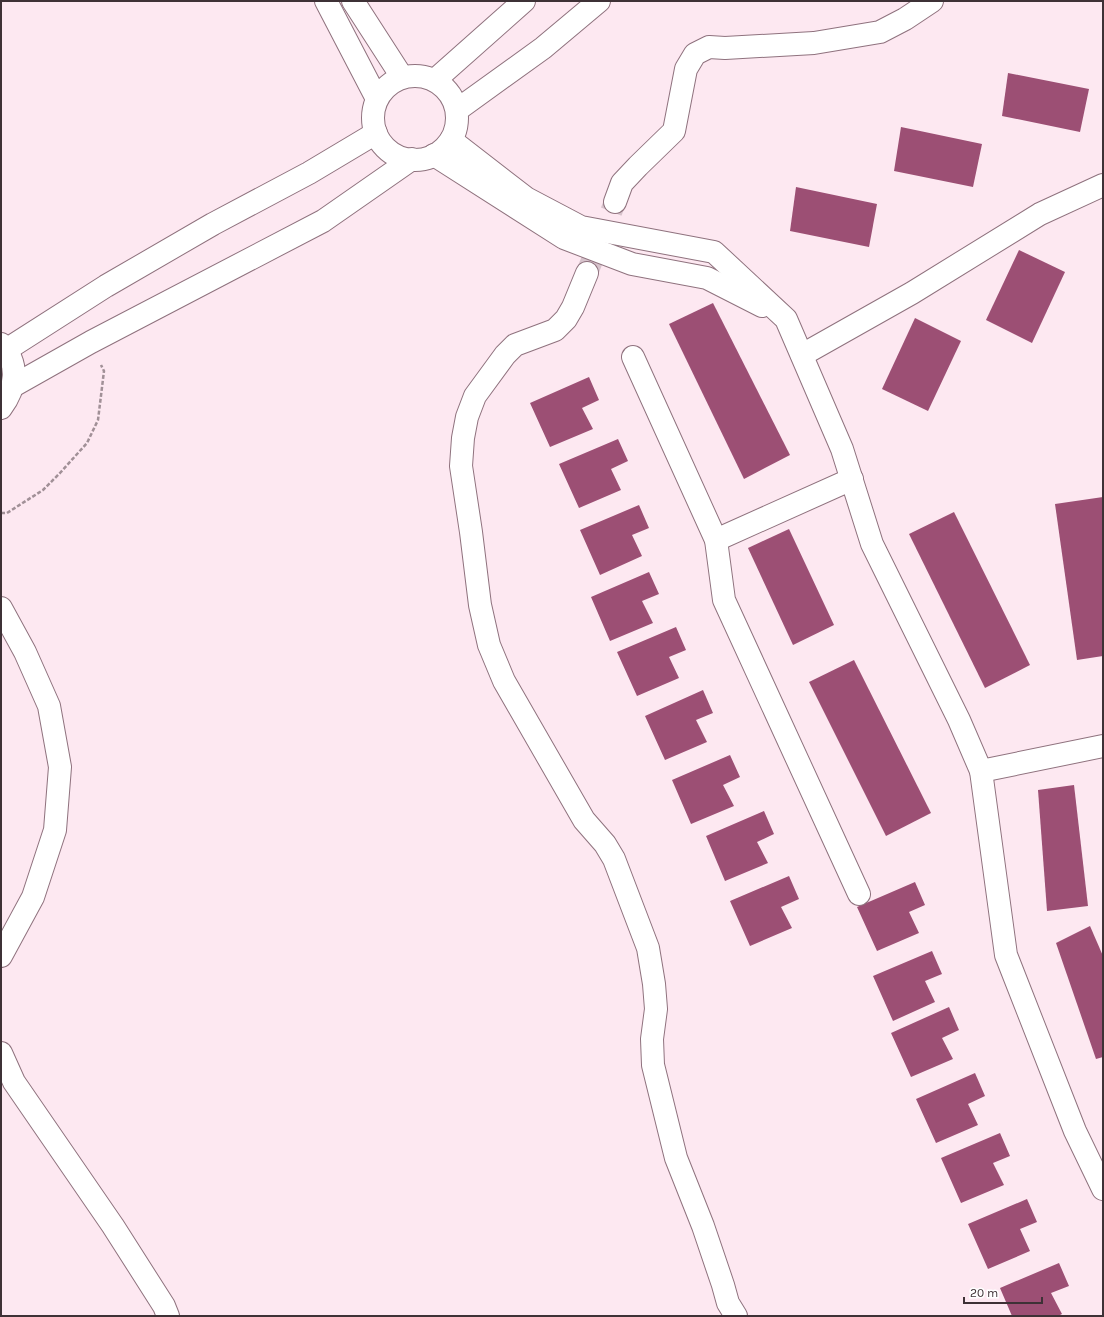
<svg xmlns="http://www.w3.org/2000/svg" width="1104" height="1317" font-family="Karla,sans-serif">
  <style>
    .building { fill: #9c4f74 }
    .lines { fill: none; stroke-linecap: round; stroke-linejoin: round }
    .street-tunnel { stroke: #d7c3cc; stroke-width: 22; stroke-dasharray: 22 11; stroke-linecap: butt }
    .street-casing { stroke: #8f727e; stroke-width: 24 }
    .secondary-casing { stroke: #8f727e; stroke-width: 24 }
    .path { stroke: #a19097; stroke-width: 2.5; stroke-dasharray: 4 2; stroke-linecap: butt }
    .street { stroke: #fff; stroke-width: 22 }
    .secondary { stroke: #fff; stroke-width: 22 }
  </style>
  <rect width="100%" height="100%" fill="#fde8f1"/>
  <g class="building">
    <polygon points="1008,73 1089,89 1080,132 1002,116"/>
    <polygon points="901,127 982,144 973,187 894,171"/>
    <polygon points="796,187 877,204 869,247 790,231"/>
    <polygon points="1019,250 1065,272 1032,343 986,320"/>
    <polygon points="713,303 790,455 744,479 669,324"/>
    <polygon points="915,318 961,341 928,411 882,389"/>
    <polygon points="589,377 599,400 582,408 593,429 550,447 530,403"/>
    <polygon points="618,439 628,461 611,469 621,490 579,508 559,464"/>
    <polygon points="1103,497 1103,656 1077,660 1055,504"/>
    <polygon points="639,505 649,528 632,535 642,556 600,575 580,530"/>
    <polygon points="954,512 1030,665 985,688 909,534"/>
    <polygon points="789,529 834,625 793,645 748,548"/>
    <polygon points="649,572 659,594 642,601 653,623 610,641 591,597"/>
    <polygon points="676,627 686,650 669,657 679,678 637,696 617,652"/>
    <polygon points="854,660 931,813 886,836 809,682"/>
    <polygon points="703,690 713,713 696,720 707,742 665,760 645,716"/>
    <polygon points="730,755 740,777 723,785 734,806 691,824 672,780"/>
    <polygon points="1074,785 1088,906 1047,911 1038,790"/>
    <polygon points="764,811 774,834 757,842 768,863 725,881 706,836"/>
    <polygon points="789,876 799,899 781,907 792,928 750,946 730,901"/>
    <polygon points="915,882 925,905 909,912 919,933 877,951 857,907"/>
    <polygon points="1090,926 1103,956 1103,1057 1096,1059 1056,943"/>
    <polygon points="932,951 942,974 925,981 935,1002 893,1021 873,976"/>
    <polygon points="949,1007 959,1030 942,1038 953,1059 911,1077 891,1033"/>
    <polygon points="975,1073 985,1096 968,1104 978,1125 936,1143 916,1099"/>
    <polygon points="1000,1133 1010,1156 993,1163 1004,1185 961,1203 941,1158"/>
    <polygon points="1027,1199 1037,1222 1020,1229 1030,1251 988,1269 968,1224"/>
    <polygon points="1059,1263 1069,1286 1051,1293 1062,1314 1058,1316 1012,1316 1000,1288"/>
  </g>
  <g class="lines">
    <polyline class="street-tunnel" points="587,273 615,202"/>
    <defs>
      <g id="street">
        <polyline points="451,140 526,198 581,227 714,252 786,319 842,449 872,544 959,720 981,771 1006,955 1075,1131 1103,1189"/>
        <polyline points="434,155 564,238 632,264 707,278 762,306"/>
        <polyline points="615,202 622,183 638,166 674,131 686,69 695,54 709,47 725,48 814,43 880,32 905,19 932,1"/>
        <polyline points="587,273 573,307 566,319 555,330 515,345 505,355 475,396 467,417 463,438 461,466 471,532 480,605 489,645 504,681 584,820 605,844 614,859 648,948 654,984 656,1009 652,1039 653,1065 676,1158 703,1226 723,1285 728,1303 736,1316"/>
        <polyline points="802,355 912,293 1040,214 1103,185"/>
        <polyline points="633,357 716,540 724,600 859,894"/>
        <polyline points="716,540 852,479"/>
        <polyline points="1,608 25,652 49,706 60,767 55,830 33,897 1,956"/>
        <polyline points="981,771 1103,746"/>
        <polyline points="1,1053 14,1082 113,1226 164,1306 168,1316"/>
      </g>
      <g id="secondary">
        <polyline points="326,1 377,99"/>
        <polyline points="353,1 402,77"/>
        <circle cx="415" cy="118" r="42"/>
        <polyline points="435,80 524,1"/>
        <polyline points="457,110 543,48 599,1"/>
        <path d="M1,344C20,364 16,388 1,408"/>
        <polyline points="6,350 106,286 213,224 309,173 376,133"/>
        <polyline points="13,386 91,342 323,221 412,159"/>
      </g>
    </defs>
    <use href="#street" class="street-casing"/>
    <use href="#secondary" class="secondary-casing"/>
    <polyline class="path" points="1,513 7,513 43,490 60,473 87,443 98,420 104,371 101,365"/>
    <use href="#street" class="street"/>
    <use href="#secondary" class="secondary"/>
  </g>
  <rect width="1104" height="1317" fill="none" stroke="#3e3136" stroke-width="4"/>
  <path d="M964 1297v6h78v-6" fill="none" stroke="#3e3136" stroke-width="2"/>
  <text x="970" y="1297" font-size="12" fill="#3e3136" stroke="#ffffff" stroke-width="3" paint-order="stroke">20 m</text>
</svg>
